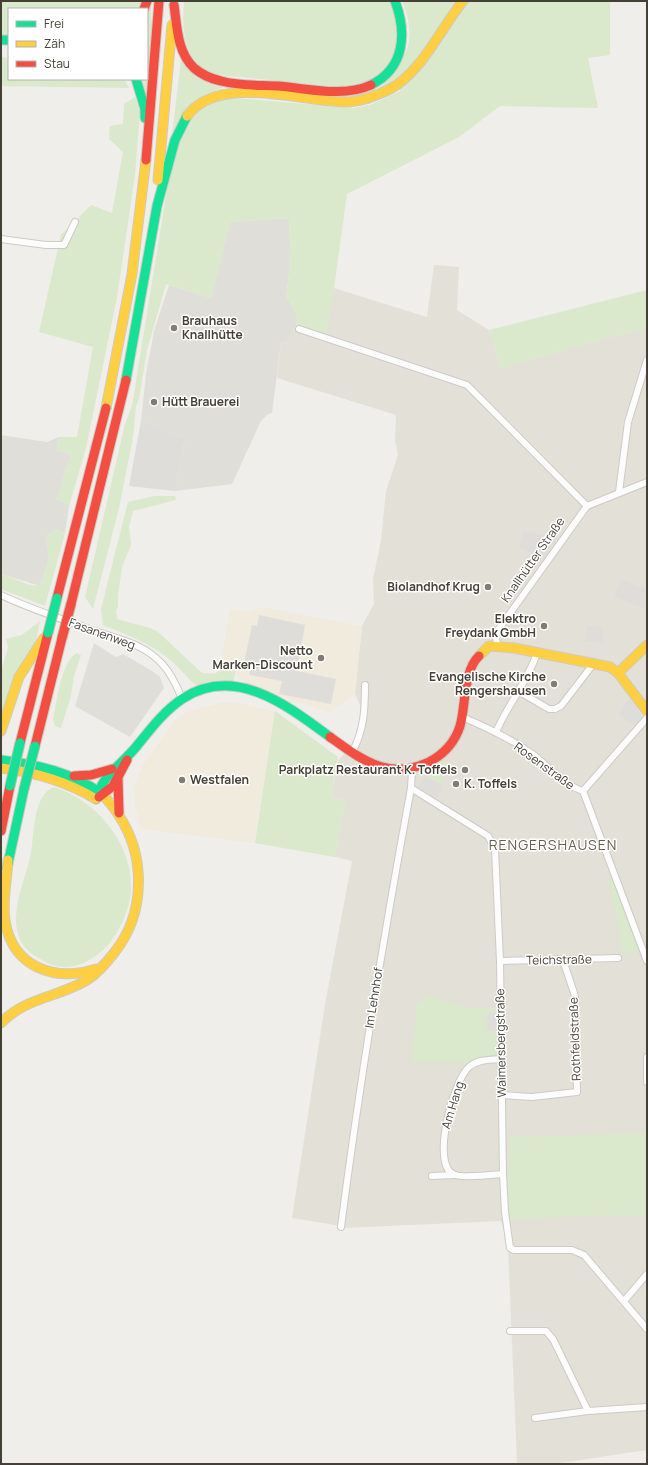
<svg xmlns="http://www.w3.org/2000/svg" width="648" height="1465" font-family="Manrope,sans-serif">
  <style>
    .residential { fill: #e3e0d7 }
    .commercial { fill: #f1ebdd }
    .industrial { fill: #e0ded9 }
    .green { fill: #dae8cb }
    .parking { fill: #deddd9 }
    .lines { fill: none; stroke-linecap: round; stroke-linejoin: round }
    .street-casing { stroke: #cdcbc7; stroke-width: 8 }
    .fast-casing { stroke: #cecbc1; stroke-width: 11 }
    .slow-casing { stroke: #cecbc1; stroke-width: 11 }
    .jam-casing { stroke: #cecbc1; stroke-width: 11 }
    .street { stroke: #fdfcfc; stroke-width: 6 }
    .fast { stroke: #16e098; stroke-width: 9 }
    .slow { stroke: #ffcf43; stroke-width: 9 }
    .jam { stroke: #f24e42; stroke-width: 9 }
    .fast-bridge-casing { stroke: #c5bca7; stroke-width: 11; stroke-linecap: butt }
    .jam-bridge-casing { stroke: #c5bca7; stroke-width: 11; stroke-linecap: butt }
    .fast-bridge { stroke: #16e098; stroke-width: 9 }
    .jam-bridge { stroke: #f24e42; stroke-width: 9 }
    .poi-dot { fill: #807d75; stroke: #fff; stroke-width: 1.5 }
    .labels { text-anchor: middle; stroke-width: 3; stroke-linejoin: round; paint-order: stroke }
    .poi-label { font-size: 12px; font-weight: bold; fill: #444036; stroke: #fff; text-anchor: end }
    .street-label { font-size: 12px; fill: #444036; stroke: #fff }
    .quarter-label { font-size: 14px; letter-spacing: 1px; fill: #665e4e; stroke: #fff }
  </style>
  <rect width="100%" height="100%" fill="#efeeea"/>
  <polygon class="residential" points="434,265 459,267 457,310 489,330 501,368 647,327 647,1450 554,1464 517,1464 508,1247 501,1221 343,1228 335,1225 292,1218 325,1004 352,861 335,857 345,800 331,796 338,761 357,739 362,709 355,694 362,626 374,604 373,579 381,540 386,491 398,455 395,440 396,415 277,378 281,343 287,342 296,326 325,335 334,288 427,317"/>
  <g class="commercial">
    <polygon points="262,607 362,626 355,694 329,713 246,684 222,658 230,609 249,612"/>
    <polygon points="224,702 243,704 275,711 254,843 141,829 135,805 134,786 142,766 174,722 186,712"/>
  </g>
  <g class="industrial">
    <polygon points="289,218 291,256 286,299 290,301 292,308 297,314 296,326 287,342 281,343 272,413 267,415 261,421 232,484 175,491 185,438 141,421 146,374 154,331 169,285 211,298 230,222"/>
    <polygon points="1,435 47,442 59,437 57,450 71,454 57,499 69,506 65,533 56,529 46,536 49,558 40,586 1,574"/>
    <polygon points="94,643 114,656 117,657 123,654 152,671 160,677 164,688 130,737 75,706"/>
  </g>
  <g class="green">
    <polygon points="1,1 144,1 141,9 9,9 9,38 1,37"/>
    <polygon points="184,1 390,1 397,22 396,52 389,67 378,79 342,87 228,76 212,73 198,66 190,54 185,39 183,21"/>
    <path d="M402,1H610V55L588,58L598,108L500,106L459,137L347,194L334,288L325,335L296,326L297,314L292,308L290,301L286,299L291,256L289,218L230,222L211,298L166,284L147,350L139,399L136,406L133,437L119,508L93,609L85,597L125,424L132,406L167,190L180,138L195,111L222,97L354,108L370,105L400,91L395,84L362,97L332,96C343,95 367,94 375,90C389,84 408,55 409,40C411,29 407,11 402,1Z"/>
    <polygon points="151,4 152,36 148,109 139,79 147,79 147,12"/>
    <polygon points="1,57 9,58 9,79 124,79 129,88 1,86"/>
    <polygon points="181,60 196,78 224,87 203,95 172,135"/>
    <polygon points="135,97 140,112 135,175 117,297 86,448 69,506 57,499 71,454 57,450 59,437 77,437 93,347 39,332 61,235 91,205 112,213 123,152 109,139 110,126 123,124 124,104"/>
    <polygon points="647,290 647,327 501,368 489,330"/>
    <path d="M155,496H175L176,500L133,511L129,526L131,545L122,567L118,595V606L116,611L117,619L150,628L158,632L202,673L215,674L223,668L236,669L233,683L220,682L196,685C186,677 179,667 169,659C150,643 125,634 103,625L101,609L128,502Z"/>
    <polygon points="56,529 65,533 45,606 1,589 1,574 30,585 40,586 49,558 46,536"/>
    <polygon points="40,621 36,641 1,718 1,671 8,648 6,639 22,635"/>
    <path d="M77,653L81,655L74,676L71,696L61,728L55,726L53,719C57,702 61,661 77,653Z"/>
    <polygon points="275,711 338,757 331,796 345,800 335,857 255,843"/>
    <polygon points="441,760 449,767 440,784 423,774 428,768"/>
    <path d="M54,787C96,800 132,843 131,888C131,908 120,929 109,944C98,956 82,967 65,967C54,967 45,962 37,957C0,935 22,890 30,858C35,838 31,796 54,787Z"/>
    <polygon points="615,880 641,951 623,954 616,914 608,881"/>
    <polygon points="429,996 470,1008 493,1008 494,1012 487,1011 486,1032 497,1033 496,1057 466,1063 415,1062 411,1058 418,1004"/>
    <polygon points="647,1133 647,1215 582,1216 509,1220 507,1200 510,1137"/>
  </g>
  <g class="parking">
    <polygon points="141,421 185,438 175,491 129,486"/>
    <polygon points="524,531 558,538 544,557 519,548"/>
    <polygon points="621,580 647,589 647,609 614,597"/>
    <polygon points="259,615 305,625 297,671 336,679 331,704 279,694 282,681 249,675 250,669 243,668 252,625 257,626"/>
    <polygon points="588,626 603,627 604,643 584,641"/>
    <polygon points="629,698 635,704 641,717 635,726 618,714"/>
    <polygon points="425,776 444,786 437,798 418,788"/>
    <rect x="488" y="1013" width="10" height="17"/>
  </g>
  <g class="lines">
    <defs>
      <g id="street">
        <polyline points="1,239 46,245 64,245 75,222"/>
        <polyline points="299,329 467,385 587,506"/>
        <polyline points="619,492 628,422 647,360"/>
        <polyline points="587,506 647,482"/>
        <path d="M1,595C30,609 62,619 92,630C114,638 138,642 156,658C169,669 176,684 182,699"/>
        <polyline points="497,645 496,637 498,630 587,506"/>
        <polyline points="518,691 549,709 555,709 561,706 594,663"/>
        <path d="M462,717C486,727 509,738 531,753C548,765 563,785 583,791"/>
        <path d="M496,732C508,704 528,681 537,653"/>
        <path d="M352,753C364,730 365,710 365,685"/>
        <polyline points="411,788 488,836 495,849 500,961 503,1174 505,1212 510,1248 514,1250 572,1250 584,1255 647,1329"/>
        <polyline points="583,791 647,961"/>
        <polyline points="583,791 647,718"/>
        <polyline points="500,961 618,958"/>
        <polyline points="647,1057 647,1082"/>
        <path d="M501,1059C490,1060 478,1059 469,1067C454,1079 429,1167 455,1175C464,1178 492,1175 503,1174"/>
        <polyline points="501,1095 532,1097 577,1092 575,996 563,960"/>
        <polyline points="432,1176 455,1175"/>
        <path d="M341,1227C360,1080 384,934 411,788L412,769"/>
        <polyline points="624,1301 647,1274"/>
        <polyline points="510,1331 546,1331 553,1339 588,1411 647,1407"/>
        <polyline points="535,1418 588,1411"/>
      </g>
      <g id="fast">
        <polyline points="1,40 9,40"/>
        <polyline points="136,79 145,109 145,118"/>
        <path d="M371,85C405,68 407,33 395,1"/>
        <polyline points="126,380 157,206 175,140 187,116"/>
        <path d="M1,760C38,765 71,772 102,794"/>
        <path d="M96,799C102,776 121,765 136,747C150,730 163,712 182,699C235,664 288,706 330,737"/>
        <polyline points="7,868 24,789"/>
      </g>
      <g id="slow">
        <path d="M187,116C219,72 303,103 349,102C363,101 378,95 390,89C421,73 441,28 463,1"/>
        <polyline points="158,180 172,25"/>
        <polyline points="106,408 132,274 146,160"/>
        <polyline points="479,656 489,646 514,648 610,667 618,673 647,711"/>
        <polyline points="618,673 647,645"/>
        <polyline points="1,731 19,677 44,638"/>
        <path d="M1,768C35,772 66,781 96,799"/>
        <path d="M8,860C7,880 2,901 5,921C13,968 55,982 96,969"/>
        <path d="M1,1023C26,997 57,998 87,980C98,973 106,963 114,953C146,913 146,856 118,814C114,807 108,801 103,795"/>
      </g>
      <g id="jam">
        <path d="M174,5C177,26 177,52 194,68C202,75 212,79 221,81C239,86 258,85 277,86C306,88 343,98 371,85"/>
        <polyline points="144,9 147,1"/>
        <polyline points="146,160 159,1"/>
        <polyline points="57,598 106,408"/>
        <polyline points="71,604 126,380"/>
        <path d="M330,737C362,760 389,781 429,762C444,754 455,742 460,726C466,706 463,671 479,656"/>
        <polyline points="20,743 48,633"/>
        <polyline points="35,746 62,638"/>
        <polyline points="74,776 91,775 112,769"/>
        <polyline points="118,779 119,813"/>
        <polyline points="99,797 113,786 127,760"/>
        <polyline points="1,831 10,786"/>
      </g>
    </defs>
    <use href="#street" class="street-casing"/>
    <use href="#fast" class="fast-casing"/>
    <use href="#slow" class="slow-casing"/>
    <use href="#jam" class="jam-casing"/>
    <use href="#street" class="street"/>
    <use href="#fast" class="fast"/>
    <use href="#slow" class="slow"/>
    <use href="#jam" class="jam"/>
    <defs>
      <g id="fast-bridge">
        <polyline points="48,633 57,598"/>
        <polyline points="10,786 20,743"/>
        <polyline points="24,789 35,746"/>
      </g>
      <polyline id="jam-bridge" points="62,638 71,604"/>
    </defs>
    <use href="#fast-bridge" class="fast-bridge-casing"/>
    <use href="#jam-bridge" class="jam-bridge-casing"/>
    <use href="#fast-bridge" class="fast-bridge"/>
    <use href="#jam-bridge" class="jam-bridge"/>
  </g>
  <g class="poi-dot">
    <circle cx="174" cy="328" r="4"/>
    <circle cx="154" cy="402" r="4"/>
    <circle cx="488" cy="587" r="4"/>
    <circle cx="544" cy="626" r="4"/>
    <circle cx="321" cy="658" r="4"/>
    <circle cx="554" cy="684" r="4"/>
    <circle cx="465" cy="770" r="4"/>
    <circle cx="182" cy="780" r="4"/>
    <circle cx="456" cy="784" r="4"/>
  </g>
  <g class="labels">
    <g class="poi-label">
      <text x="182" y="325" text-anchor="start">Brauhaus<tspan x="182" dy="14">Knallhütte</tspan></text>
      <text x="162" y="406" text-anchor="start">Hütt Brauerei</text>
      <text x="480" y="591">Biolandhof Krug</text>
      <text x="536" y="623">Elektro<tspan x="536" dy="14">Freydank GmbH</tspan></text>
      <text x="313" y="655">Netto<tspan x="313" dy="14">Marken-Discount</tspan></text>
      <text x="546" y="681">Evangelische Kirche<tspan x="546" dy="14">Rengershausen</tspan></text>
      <text x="457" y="774">Parkplatz Restaurant K. Toffels</text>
      <text x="190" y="784" text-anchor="start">Westfalen</text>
      <text x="464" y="788" text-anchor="start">K. Toffels</text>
    </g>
    <g class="street-label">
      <text transform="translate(533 560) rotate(-55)" y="4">Knallhütter Straße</text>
      <text transform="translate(102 634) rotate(20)" y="4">Fasanenweg</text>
      <text transform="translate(544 766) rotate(36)" y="4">Rosenstraße</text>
      <text transform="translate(559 960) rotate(-1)" y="4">Teichstraße</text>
      <text transform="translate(374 998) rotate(-81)" y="4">Im Lehnhof</text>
      <text transform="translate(575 1039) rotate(-92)" y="4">Rothfeldstraße</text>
      <text transform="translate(501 1043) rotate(-91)" y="4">Waimersbergstraße</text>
      <text transform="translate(453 1105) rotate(-73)" y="4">Am Hang</text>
    </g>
    <g class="quarter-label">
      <text x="553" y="850">RENGERSHAUSEN</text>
    </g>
  </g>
  <rect width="648" height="1465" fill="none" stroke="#444036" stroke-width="4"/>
  <rect x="8" y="8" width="140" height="72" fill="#ffffff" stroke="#b4b3af"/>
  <rect x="16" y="21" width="20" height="6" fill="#16e098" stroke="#b4b3af"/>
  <text x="44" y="28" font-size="12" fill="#444036">Frei</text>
  <rect x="16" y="41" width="20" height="6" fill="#ffcf43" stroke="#b4b3af"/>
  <text x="44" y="48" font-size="12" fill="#444036">Zäh</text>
  <rect x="16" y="61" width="20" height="6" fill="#f24e42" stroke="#b4b3af"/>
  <text x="44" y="68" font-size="12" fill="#444036">Stau</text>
</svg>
